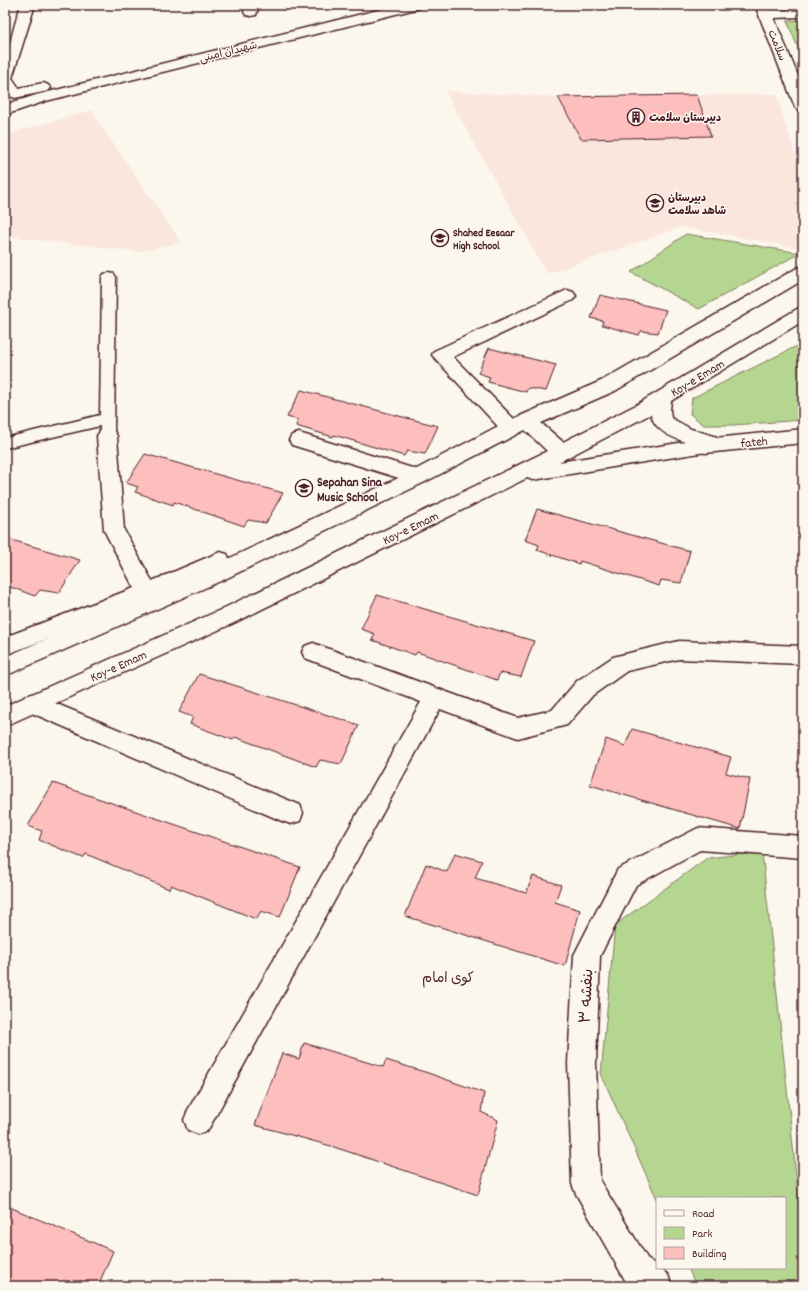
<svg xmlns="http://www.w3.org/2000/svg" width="808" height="1291" font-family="Dekko,'Playpen Sans Arabic',sans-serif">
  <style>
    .built { fill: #fbe6de }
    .green { fill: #b5d690; stroke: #807a5e }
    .building { fill: #fcbfbd; stroke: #4a1f2b }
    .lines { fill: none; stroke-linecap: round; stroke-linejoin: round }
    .lane-casing { stroke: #4a1f2b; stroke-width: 3 }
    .street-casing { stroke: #4a1f2b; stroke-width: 3 }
    .secondary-casing { stroke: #4a1f2b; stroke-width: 3 }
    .lane { fill: #fbf7ec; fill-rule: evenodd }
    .street { fill: #fbf7ec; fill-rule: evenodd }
    .secondary { fill: #fbf7ec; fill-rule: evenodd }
    .labels { text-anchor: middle; stroke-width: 3; stroke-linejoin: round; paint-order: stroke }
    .far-street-label { font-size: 11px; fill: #4a1f2b; stroke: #fbf7ec }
    .far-poi-label { font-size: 11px; font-weight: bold; fill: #4a1f2b; stroke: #fbf7ec; text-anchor: start }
    .street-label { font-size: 13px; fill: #4a1f2b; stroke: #fbf7ec }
    .poi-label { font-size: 13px; font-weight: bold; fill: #4a1f2b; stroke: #fbf7ec; text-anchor: start }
    .neighbourhood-label { font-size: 14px; fill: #4a1f2b; stroke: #fbf7ec }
    .near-street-label { font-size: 16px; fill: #4a1f2b; stroke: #fbf7ec }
  </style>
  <rect width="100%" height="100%" fill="#fbf7ec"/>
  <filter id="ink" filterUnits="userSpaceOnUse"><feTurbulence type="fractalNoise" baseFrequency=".025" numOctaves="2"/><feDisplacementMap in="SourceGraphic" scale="8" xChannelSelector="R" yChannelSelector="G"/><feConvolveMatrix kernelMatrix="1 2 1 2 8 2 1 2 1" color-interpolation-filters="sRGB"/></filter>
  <g filter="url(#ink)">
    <g class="built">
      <polygon points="445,91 558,97 581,139 710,136 697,95 776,94 803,178 803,249 682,227 547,274"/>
      <polygon points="93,110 95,117 181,242 139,252 5,236 5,135"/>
    </g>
    <g class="green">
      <polygon points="803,20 803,60 787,21"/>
      <polygon points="686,234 800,253 699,309 631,272"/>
      <polygon points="803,343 803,420 733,425 704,425 690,414 692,398"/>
      <polygon points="762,852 803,1241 803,1286 696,1286 688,1268 785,1268 785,1198 657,1199 601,1074 615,925 707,858"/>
    </g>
    <g class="building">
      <polygon points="697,95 711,136 581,139 558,97"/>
      <polygon points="600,295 666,310 658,333 641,331 639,335 602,325 603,321 591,318"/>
      <polygon points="489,348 556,365 546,391 528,388 526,392 488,382 490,377 478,373"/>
      <polygon points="301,390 399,416 438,426 425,454 407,451 404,456 334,435 333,437 296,426 298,420 287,417"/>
      <polygon points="145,454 244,482 283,493 266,523 248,520 244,526 174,502 173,505 135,492 138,487 126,483"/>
      <polygon points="537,509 690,551 681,583 661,580 659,586 580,561 579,564 537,550 539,545 525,540"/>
      <polygon points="5,538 42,549 80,560 59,593 40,590 35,596 5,585"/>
      <polygon points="377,595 534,641 521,677 500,673 497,680 417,652 415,655 372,640 375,634 361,629"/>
      <polygon points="199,674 359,725 341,764 320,760 316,767 235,737 233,740 190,724 193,717 179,712"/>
      <polygon points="632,729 731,757 726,773 750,779 740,829 590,785 606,739 625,746"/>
      <polygon points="53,783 300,867 280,917 261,911 256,919 171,885 169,889 86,854 83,858 39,840 42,831 28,826"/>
      <polygon points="455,853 482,861 475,878 526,893 533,876 561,885 555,902 580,910 565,966 405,916 426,864 447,872"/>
      <polygon points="304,1043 383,1067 386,1060 428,1073 484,1093 481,1112 498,1120 478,1195 331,1146 255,1125 282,1053 299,1059"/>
      <polygon points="5,1205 113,1251 98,1286 5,1286"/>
    </g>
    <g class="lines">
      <defs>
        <polygon id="lane" points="109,273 114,274 116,277 114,436 112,440 107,441 102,440 100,436 100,426 5,448 5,438 100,415 102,277 104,274"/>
        <g id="street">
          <polygon points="245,5 259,5 256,15 251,16 246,15 244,12"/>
          <polygon points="755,5 769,5 771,10 803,9 803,17 774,18 803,88 803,112 798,110 795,107"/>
          <polygon points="567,290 573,292 576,296 573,300 453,357 518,423 521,428 518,433 511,435 504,433 432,355 434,351"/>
          <polygon points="107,429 114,431 117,436 124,530 152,581 220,552 227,554 230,560 227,566 172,590 170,597 162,599 148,600 5,655 5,637 134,588 104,530 97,436 100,431"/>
          <polygon points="803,429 803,443 705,453 698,451 695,446 698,441 705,439"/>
          <polygon points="299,433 425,472 428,477 425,482 418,484 292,445 289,440 292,435"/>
          <polygon points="679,641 803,646 803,664 679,659 627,671 593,695 567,725 518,738 440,709 208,1130 198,1134 188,1130 184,1120 188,1110 421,702 305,658 302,652 305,646 313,643 321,646 518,718 552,710 577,681 613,657"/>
          <polygon points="33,694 300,805 303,813 300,821 291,824 282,821 25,710 22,703 25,696"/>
          <polygon points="698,828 803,836 803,858 700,850 636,885 600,956 596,1063 600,1181 647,1258 668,1275 672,1286 633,1286 625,1280 576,1194 572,1184 568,1063 574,955 618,869"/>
        </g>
        <g id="secondary">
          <path d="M21,5H35L12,78L19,88L43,83L48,85L51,88L48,91L15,98L10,96C0,75 13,28 21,5Z"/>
          <polygon points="398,5 422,5 420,8 46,101 5,115 5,105 36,95"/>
          <path d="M803,266V280L615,391L541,423L563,442L636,405L797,309L803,307V321L671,401L670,410L671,418L691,429L717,437L720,442L712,451L533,480L527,478L234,623L5,726V706L218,611L547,451L525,430L425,482L223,580L5,676V657L209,568L411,472L504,423L601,381L797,268ZM651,414C654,430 671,437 685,442L559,462Z"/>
        </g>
      </defs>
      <use href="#lane" class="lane-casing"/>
      <use href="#street" class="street-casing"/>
      <use href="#secondary" class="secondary-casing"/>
      <use href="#lane" class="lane"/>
      <use href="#street" class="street"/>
      <use href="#secondary" class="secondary"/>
    </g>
  </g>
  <defs>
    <symbol id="building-ring" viewBox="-11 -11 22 22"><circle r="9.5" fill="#fbf7ec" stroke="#4a1f2b" stroke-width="1.5"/><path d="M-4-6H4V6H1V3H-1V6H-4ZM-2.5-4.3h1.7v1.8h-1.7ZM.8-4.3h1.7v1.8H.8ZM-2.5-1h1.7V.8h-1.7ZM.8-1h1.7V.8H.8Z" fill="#4a1f2b"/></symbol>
    <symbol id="school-ring" viewBox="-11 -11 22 22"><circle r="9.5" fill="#fbf7ec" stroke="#4a1f2b" stroke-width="1.5"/><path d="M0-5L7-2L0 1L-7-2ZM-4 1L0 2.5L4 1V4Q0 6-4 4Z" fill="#4a1f2b"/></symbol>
  </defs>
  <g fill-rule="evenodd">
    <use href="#building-ring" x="626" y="107" width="20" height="20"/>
    <use href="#school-ring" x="645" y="193" width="20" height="20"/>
    <use href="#school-ring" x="430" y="228" width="20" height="20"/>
    <use href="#school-ring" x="294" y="478" width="20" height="20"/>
  </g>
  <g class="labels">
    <g class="far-street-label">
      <text transform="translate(778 45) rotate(68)" y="4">سلامت</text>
      <text transform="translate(228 51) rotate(-14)" y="4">شهیدان امینی</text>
    </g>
    <g class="far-poi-label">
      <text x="649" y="121">دبیرستان سلامت</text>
      <text x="668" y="201">دبیرستان<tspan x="668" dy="13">شاهد سلامت</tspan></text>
      <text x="453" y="236">Shahed Eesaar<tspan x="453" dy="13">High School</tspan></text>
    </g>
    <g class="street-label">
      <text transform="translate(697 377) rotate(-31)" y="5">Koy-e Emam</text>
      <text transform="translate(754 441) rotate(-6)" y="5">fateh</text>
      <text transform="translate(410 527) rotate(-26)" y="5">Koy-e Emam</text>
      <text transform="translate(118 665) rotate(-24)" y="5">Koy-e Emam</text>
    </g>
    <g class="poi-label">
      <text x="317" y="486">Sepahan Sina<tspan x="317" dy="15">Music School</tspan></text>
    </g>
    <g class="neighbourhood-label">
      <text x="448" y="982">کوی امام</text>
    </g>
    <g class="near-street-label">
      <text transform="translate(585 996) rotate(-87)" y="6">بنفشه ۳</text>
    </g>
  </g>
  <rect width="808" height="1291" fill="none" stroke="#fbf7ec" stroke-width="20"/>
  <rect x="10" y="10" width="788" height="1271" fill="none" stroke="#4a1f2b" stroke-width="1.5" filter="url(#ink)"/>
  <rect x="656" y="1197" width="130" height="72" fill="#fbf7ec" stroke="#b4a19f"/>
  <rect x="664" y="1210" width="20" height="6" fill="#fbf7ec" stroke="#b4a19f"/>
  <text x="692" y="1217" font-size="12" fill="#4a1f2b">Road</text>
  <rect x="664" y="1227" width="20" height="12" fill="#b5d690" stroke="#b4a19f"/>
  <text x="692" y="1237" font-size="12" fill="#4a1f2b">Park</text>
  <rect x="664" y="1247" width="20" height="12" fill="#fcbfbd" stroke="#b4a19f"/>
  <text x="692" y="1257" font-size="12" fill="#4a1f2b">Building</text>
</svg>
